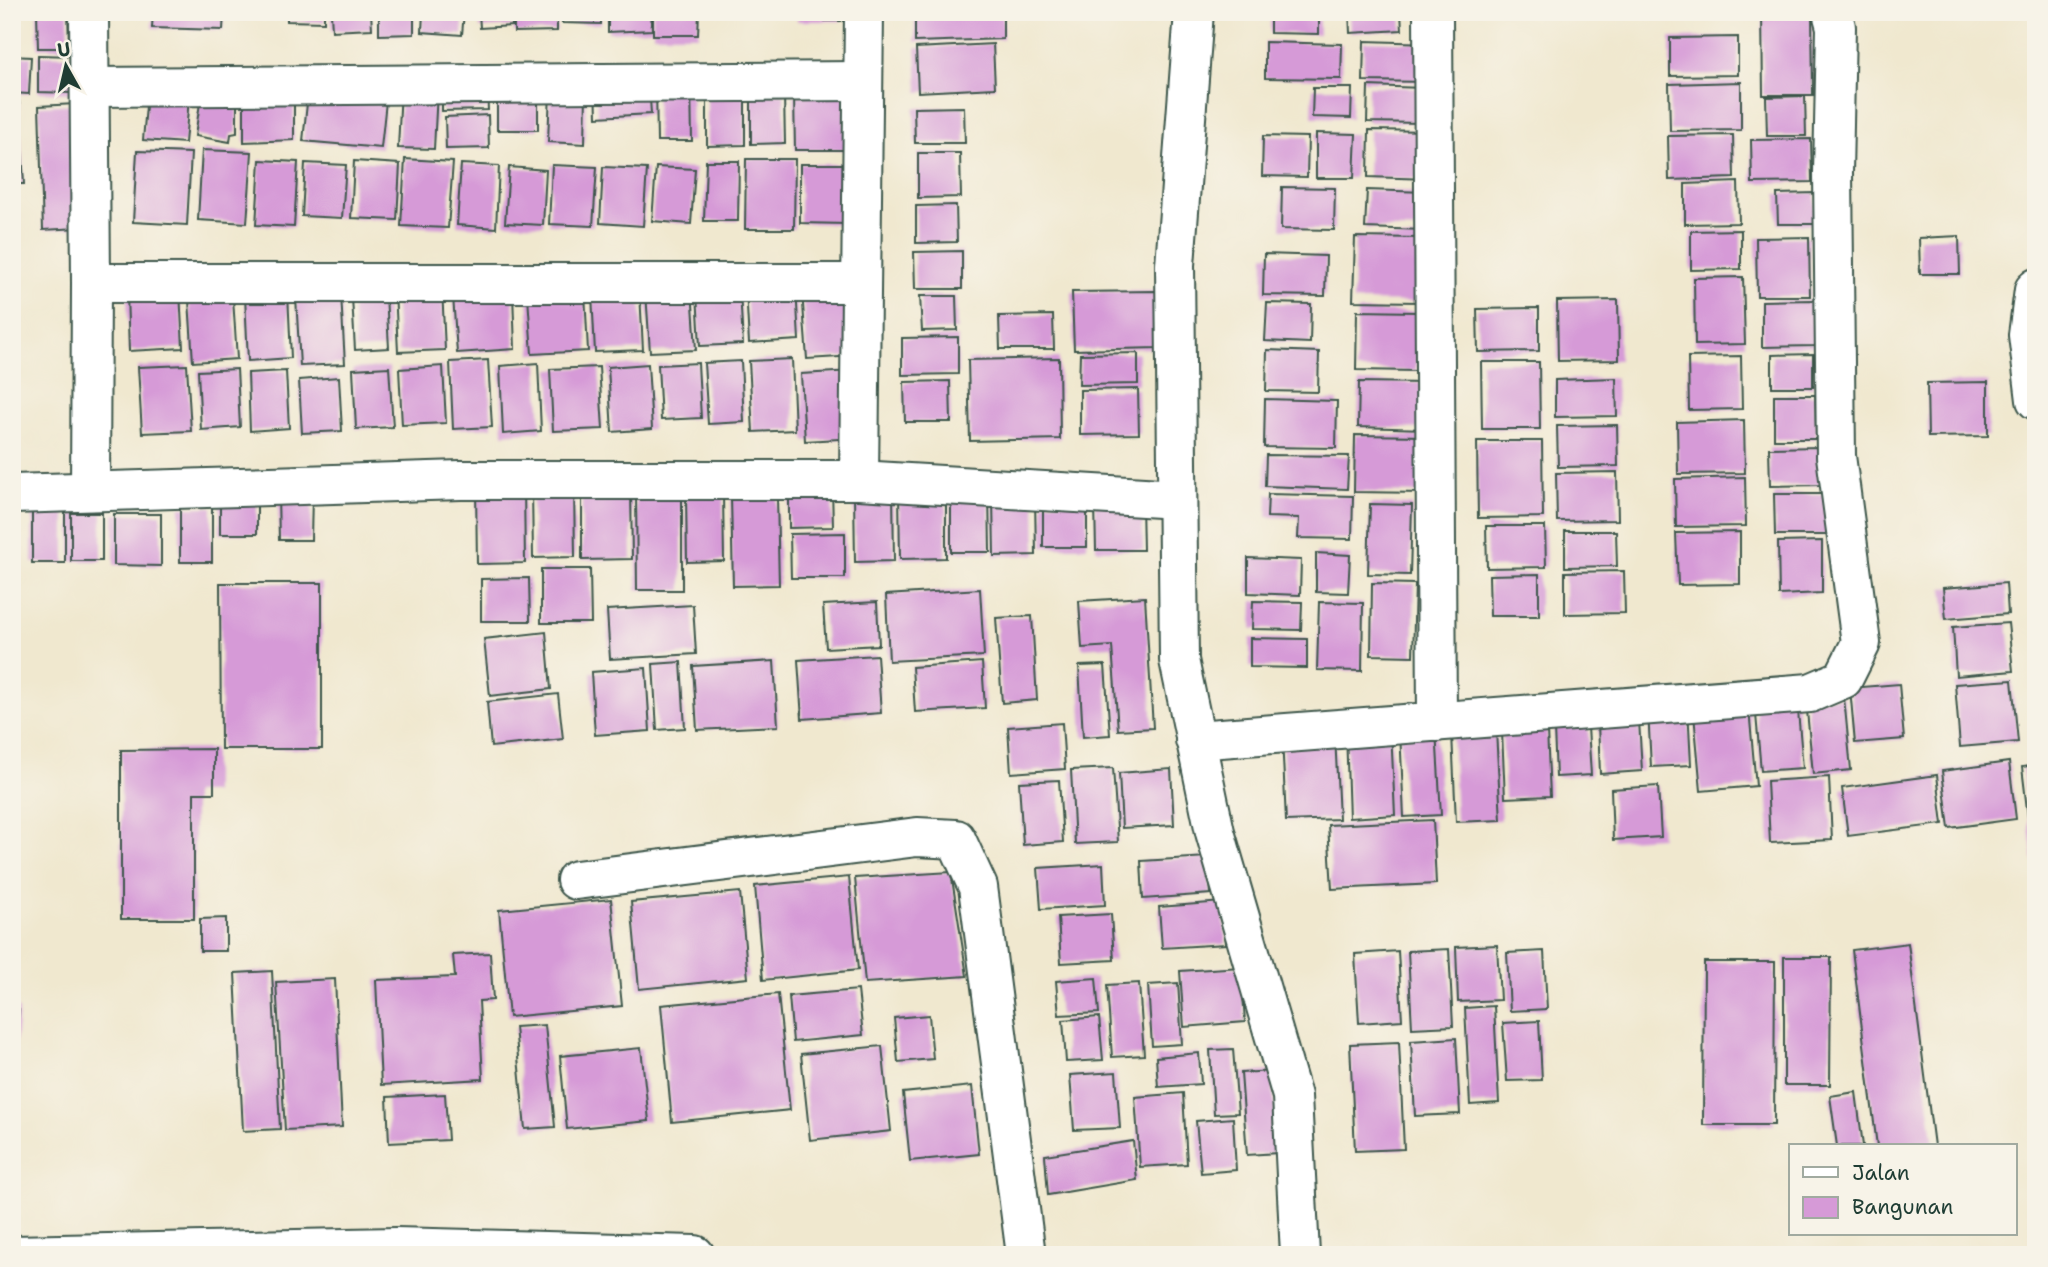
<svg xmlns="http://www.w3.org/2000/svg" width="2048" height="1267" font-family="'Shantell Sans',sans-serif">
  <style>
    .building { fill: #d69ad7 }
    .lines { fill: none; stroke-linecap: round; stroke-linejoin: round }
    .street-casing { stroke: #3e574b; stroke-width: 42 }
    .secondary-casing { stroke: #3e574b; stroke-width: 42 }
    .street { stroke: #fff; stroke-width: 38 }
    .secondary { stroke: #fff; stroke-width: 38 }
  </style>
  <rect width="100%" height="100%" fill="#f7f3e8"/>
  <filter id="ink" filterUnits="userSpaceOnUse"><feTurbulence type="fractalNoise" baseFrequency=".0143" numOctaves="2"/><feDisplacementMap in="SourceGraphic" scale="14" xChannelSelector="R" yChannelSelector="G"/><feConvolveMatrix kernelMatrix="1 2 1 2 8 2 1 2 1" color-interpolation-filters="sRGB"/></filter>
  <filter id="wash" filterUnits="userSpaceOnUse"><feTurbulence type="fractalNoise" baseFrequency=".00686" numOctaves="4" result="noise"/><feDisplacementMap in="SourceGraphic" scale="28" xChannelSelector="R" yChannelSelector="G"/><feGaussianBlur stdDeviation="1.57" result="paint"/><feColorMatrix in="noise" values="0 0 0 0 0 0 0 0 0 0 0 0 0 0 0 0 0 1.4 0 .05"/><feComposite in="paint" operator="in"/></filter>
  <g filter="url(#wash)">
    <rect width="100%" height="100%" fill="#f0e8cf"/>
    <g id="blocks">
      <g class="building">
        <polygon points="12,12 17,12 19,40 12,41"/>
        <polygon points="37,12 68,12 69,48 38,48"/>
        <polygon points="153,12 224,12 223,30 152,28"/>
        <polygon points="241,12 284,12 284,16 241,20"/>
        <polygon points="287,12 324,12 324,22 287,21"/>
        <polygon points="331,12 371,12 372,29 332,31"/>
        <polygon points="379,12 414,12 414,34 379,35"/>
        <polygon points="423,12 464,12 462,35 422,32"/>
        <polygon points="479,12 511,12 512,26 480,28"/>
        <polygon points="514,12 557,12 557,31 514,32"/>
        <polygon points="563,12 601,12 601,24 562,23"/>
        <polygon points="608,12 651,12 652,30 608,32"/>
        <polygon points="653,12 699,12 698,35 653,35"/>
        <rect x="797" y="12" width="44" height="9"/>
        <polygon points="915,12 1003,12 1003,39 915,42"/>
        <polygon points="1270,12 1319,12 1319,34 1270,33"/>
        <polygon points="1349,12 1401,12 1402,30 1350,33"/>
        <polygon points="1762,12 1812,12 1813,95 1763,95"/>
        <polygon points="1738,37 1738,75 1670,76 1670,38"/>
        <polygon points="1364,41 1431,43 1430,82 1363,81"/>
        <polygon points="1265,42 1342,44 1341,79 1265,78"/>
        <polygon points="993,44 995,88 918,92 916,48"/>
        <polygon points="38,55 73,56 72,93 38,92"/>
        <polygon points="12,56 31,57 29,94 12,93"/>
        <polygon points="1741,82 1741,130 1670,131 1669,84"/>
        <polygon points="649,83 651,114 597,117 596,84"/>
        <polygon points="691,85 692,141 657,141 656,87"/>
        <polygon points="1368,86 1423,88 1422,123 1367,122"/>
        <polygon points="1313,88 1352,88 1351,118 1312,117"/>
        <polygon points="401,89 437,91 434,149 398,148"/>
        <polygon points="487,90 488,110 442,111 442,91"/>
        <polygon points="550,91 586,93 585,144 548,142"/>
        <polygon points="745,93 745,145 707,146 707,94"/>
        <polygon points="308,94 386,101 381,148 303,141"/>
        <rect x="497" y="94" width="41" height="36"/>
        <polygon points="751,94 784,94 785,143 751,144"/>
        <polygon points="147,95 189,98 185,143 143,140"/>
        <polygon points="237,95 237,133 231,134 230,142 195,136 200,103"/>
        <polygon points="294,95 294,140 244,142 244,103"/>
        <polygon points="794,95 845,95 846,150 795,150"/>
        <polygon points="1805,96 1806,136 1767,136 1766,97"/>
        <polygon points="12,100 19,100 24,184 12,184"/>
        <polygon points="75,104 79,228 43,230 39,106"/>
        <polygon points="964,107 965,143 915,143 914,108"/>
        <polygon points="488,115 489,148 446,149 445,117"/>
        <polygon points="1369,130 1431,131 1429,179 1368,177"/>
        <polygon points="1316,133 1356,134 1354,178 1316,178"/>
        <polygon points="1733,135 1734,178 1669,180 1668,136"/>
        <polygon points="1263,136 1308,137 1307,177 1262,176"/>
        <polygon points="1811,139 1812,182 1752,183 1751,140"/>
        <polygon points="202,150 252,152 247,223 198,220"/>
        <polygon points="137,151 191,153 187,225 133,222"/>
        <polygon points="918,153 960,153 961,197 918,198"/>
        <polygon points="405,159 453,162 448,228 401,226"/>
        <polygon points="746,159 795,159 794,229 745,229"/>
        <polygon points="260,160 298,162 294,227 256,225"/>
        <polygon points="354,161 400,164 397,220 351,218"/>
        <polygon points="706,161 739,161 738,221 704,221"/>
        <polygon points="305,163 346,165 342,218 302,216"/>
        <polygon points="461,164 499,166 496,228 457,225"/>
        <polygon points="800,164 849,164 848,224 800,223"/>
        <polygon points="552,165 597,167 593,226 549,224"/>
        <polygon points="509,167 546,170 543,225 505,223"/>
        <polygon points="603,167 647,169 643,226 600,223"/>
        <polygon points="656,167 695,169 691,224 652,221"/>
        <polygon points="1738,182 1739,223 1685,224 1685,184"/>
        <polygon points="1282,187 1335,188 1334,230 1281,229"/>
        <polygon points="1367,190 1425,192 1424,230 1365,228"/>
        <polygon points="1815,193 1815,224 1778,224 1777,194"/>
        <polygon points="956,205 957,242 916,243 916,206"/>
        <polygon points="1741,230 1741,269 1691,270 1691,231"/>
        <polygon points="1959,236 1960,274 1920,274 1919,238"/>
        <polygon points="1355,237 1421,238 1419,302 1353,301"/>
        <polygon points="1809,237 1810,296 1757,296 1756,238"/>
        <polygon points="962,251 962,289 915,289 914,252"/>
        <polygon points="1264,254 1326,256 1325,296 1263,295"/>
        <polygon points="1743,277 1745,344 1695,345 1694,278"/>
        <polygon points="796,287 799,340 749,343 746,289"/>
        <polygon points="442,288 445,350 398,352 395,290"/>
        <polygon points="692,289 696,350 650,352 646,292"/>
        <polygon points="852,289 856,356 807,359 802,291"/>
        <polygon points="180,291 183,348 129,351 127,294"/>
        <polygon points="740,291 743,344 700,346 697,293"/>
        <polygon points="1157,291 1158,348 1074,350 1072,292"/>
        <polygon points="640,292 643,350 595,352 592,294"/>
        <polygon points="288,293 291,358 248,361 245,296"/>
        <polygon points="513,293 515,349 457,353 453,296"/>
        <polygon points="585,293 588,351 532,354 528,297"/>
        <polygon points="341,294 345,364 300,366 296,297"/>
        <polygon points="386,295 389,348 355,350 352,297"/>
        <polygon points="920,296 956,296 957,330 922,331"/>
        <polygon points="233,298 237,359 193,362 189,300"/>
        <polygon points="1618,300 1619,360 1558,361 1557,301"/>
        <polygon points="1816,300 1817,346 1762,347 1762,301"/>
        <polygon points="1267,303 1311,304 1310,343 1265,341"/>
        <polygon points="1539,308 1539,351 1478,352 1477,309"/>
        <polygon points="1357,311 1418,312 1416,371 1356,370"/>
        <polygon points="1053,315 1054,349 1000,349 999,316"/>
        <polygon points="958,337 958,374 902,375 902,338"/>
        <polygon points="1267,350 1319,352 1318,392 1266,391"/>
        <polygon points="1138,353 1138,384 1079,385 1080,354"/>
        <polygon points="1813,354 1813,387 1772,387 1772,355"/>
        <polygon points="1741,356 1742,409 1689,410 1688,357"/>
        <polygon points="1059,358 1060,439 970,441 968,360"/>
        <polygon points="792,359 795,430 753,432 749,361"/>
        <polygon points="488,360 492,427 453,429 450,362"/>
        <polygon points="741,361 744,422 708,424 704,363"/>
        <polygon points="1481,362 1539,362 1540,429 1482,429"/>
        <polygon points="538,363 541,431 503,434 500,366"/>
        <polygon points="698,363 701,418 661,420 658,365"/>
        <polygon points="648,364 652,429 612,432 608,367"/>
        <polygon points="187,365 191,431 142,433 138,367"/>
        <polygon points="443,366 446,423 402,425 399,369"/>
        <polygon points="389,367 393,427 356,429 353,369"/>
        <polygon points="599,367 603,429 553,431 550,369"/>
        <polygon points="237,369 240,427 201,430 198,371"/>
        <polygon points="286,371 289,428 250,431 248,373"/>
        <polygon points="853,371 856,438 805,441 801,374"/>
        <polygon points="339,377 342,431 302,433 299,380"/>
        <polygon points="1616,378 1617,416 1555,417 1555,380"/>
        <polygon points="950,381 951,422 905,422 904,382"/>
        <polygon points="1359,382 1426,383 1425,429 1358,427"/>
        <polygon points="1988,382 1988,436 1928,437 1927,383"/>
        <polygon points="1138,389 1139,434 1080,435 1080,390"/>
        <polygon points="1774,395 1815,395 1816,439 1774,439"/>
        <polygon points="1265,399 1337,401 1336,448 1264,447"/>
        <polygon points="1744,420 1745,473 1678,474 1677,422"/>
        <polygon points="1617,425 1618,466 1558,467 1557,426"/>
        <polygon points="1355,435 1427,436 1425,493 1354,492"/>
        <polygon points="1477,441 1542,441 1543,517 1478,518"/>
        <polygon points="1820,447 1820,485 1770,486 1769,448"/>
        <polygon points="1266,455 1349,456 1347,489 1265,486"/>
        <polygon points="1617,472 1618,520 1557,521 1556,473"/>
        <polygon points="1745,477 1746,526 1676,527 1675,479"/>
        <polygon points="524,486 525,563 477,564 476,487"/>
        <polygon points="574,487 575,557 533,558 532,488"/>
        <polygon points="789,487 832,487 833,527 789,528"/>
        <polygon points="631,489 632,559 582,560 582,490"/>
        <polygon points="682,489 682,590 637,590 636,491"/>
        <polygon points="946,491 946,558 900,559 899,492"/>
        <polygon points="951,491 989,491 990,552 951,552"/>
        <polygon points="893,492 894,561 855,562 854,493"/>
        <polygon points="686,493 723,493 724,561 687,562"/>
        <polygon points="278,494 312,494 311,540 279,540"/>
        <polygon points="1268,494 1353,496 1352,539 1298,538 1299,518 1267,517"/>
        <polygon points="1774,494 1826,494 1827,535 1775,535"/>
        <polygon points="731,496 777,496 779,585 733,586"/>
        <rect x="220" y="497" width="37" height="37"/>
        <polygon points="993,497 1035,497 1036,555 994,556"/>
        <rect x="1043" y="502" width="44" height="45"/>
        <polygon points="1095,503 1142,503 1143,550 1096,550"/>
        <polygon points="1370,504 1412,505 1410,575 1368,574"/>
        <rect x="180" y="507" width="32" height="55"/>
        <polygon points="32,510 65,511 65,563 32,563"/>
        <rect x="71" y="513" width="31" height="48"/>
        <polygon points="114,514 161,514 161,566 114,565"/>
        <polygon points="1486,526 1545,526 1546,567 1487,568"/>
        <polygon points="1565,531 1616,531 1617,566 1565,567"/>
        <polygon points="1740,532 1740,584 1678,585 1676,533"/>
        <polygon points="845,533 845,578 791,578 790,534"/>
        <polygon points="1822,541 1822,593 1779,595 1778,542"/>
        <polygon points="1316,553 1350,555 1348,593 1316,592"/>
        <polygon points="1248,558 1301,560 1300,595 1248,593"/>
        <polygon points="541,569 590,569 591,623 541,623"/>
        <polygon points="1624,571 1625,613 1565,614 1565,572"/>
        <polygon points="1539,574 1539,616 1490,616 1489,575"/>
        <polygon points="529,578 530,621 481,621 481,579"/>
        <polygon points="220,583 322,583 322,749 221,749"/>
        <polygon points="1372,583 1415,584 1413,656 1371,655"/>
        <polygon points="2006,583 2008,614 1946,619 1943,588"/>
        <polygon points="980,589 984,656 889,661 886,595"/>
        <polygon points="1145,597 1153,728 1118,730 1112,646 1082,648 1079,601"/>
        <polygon points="1253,601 1302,602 1301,630 1252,629"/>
        <polygon points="877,602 879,645 826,648 823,605"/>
        <polygon points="1319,602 1363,603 1362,671 1317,670"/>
        <polygon points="693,605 696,654 610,659 607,610"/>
        <polygon points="1032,616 1037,700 1002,703 996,618"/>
        <polygon points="2008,623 2013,671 1956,676 1953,627"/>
        <polygon points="546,632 551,689 490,696 484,639"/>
        <polygon points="1250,638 1307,639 1307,668 1250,667"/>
        <polygon points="877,655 881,713 802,719 798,660"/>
        <polygon points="774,661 778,726 697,730 693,666"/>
        <polygon points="681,662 685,728 657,730 653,664"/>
        <polygon points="982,662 985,708 915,712 912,667"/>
        <polygon points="1105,665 1110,735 1083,737 1079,666"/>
        <polygon points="646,668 650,731 595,735 591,672"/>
        <polygon points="2012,680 2018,742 1960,747 1955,684"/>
        <polygon points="1899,684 1904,739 1855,743 1850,688"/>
        <polygon points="558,694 563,739 491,747 487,702"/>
        <polygon points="1844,697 1851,770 1813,774 1806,700"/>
        <polygon points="1797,699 1803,768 1761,771 1755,703"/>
        <polygon points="1688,707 1691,765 1651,767 1648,709"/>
        <polygon points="1749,709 1756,786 1701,791 1694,714"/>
        <polygon points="1639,720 1642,771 1600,774 1598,722"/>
        <polygon points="1062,723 1065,769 1011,773 1008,727"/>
        <polygon points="1588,727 1591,775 1556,777 1554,728"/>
        <polygon points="1391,730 1395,815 1349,818 1346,732"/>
        <polygon points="1436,730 1441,815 1404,817 1400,731"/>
        <polygon points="1547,730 1550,796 1505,798 1502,732"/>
        <polygon points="1496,731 1501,820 1456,822 1452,733"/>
        <polygon points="1335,734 1339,819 1286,821 1282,737"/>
        <polygon points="214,749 214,793 194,793 194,919 121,919 121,750"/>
        <polygon points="2009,762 2016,819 1949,828 1942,771"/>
        <polygon points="2036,765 2036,859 2033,860 2022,767"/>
        <polygon points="1113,768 1118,842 1075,844 1071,770"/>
        <polygon points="1171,769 1174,825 1122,828 1119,773"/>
        <polygon points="1937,775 1943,824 1848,836 1842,788"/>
        <polygon points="1829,777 1832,840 1770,843 1767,781"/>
        <polygon points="1059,780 1063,842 1023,845 1019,782"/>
        <polygon points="1658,786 1661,837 1613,840 1611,789"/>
        <polygon points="1433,820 1436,884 1332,889 1328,825"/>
        <polygon points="1208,857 1211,894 1143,899 1141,861"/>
        <polygon points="1103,864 1105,905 1041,909 1038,868"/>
        <polygon points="951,872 967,976 865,983 855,878"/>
        <polygon points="849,877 858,970 763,980 755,886"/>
        <polygon points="740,892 748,978 639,989 631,902"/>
        <polygon points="611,899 622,1006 509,1017 499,910"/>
        <polygon points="1223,902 1226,944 1162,948 1159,907"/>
        <polygon points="1111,914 1114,960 1061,963 1058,917"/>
        <polygon points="226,918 226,951 200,951 200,919"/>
        <polygon points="1908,943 1934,1146 1877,1146 1852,950"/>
        <polygon points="1497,945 1500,1000 1458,1002 1456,947"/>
        <polygon points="1449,949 1453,1026 1412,1028 1408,951"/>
        <polygon points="1398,951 1402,1020 1359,1023 1355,954"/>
        <polygon points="1544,951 1547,1009 1510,1011 1507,953"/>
        <polygon points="490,953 493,1000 479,1001 483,1079 381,1085 376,980 455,977 453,955"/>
        <polygon points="1784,957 1831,957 1830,1085 1784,1085"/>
        <polygon points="1704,962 1775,962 1774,1125 1703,1125"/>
        <polygon points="1241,967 1245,1022 1184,1027 1180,971"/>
        <polygon points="272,971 280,1129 243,1131 235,973"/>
        <polygon points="1096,978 1099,1013 1059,1015 1056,981"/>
        <polygon points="335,979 342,1127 285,1130 276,982"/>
        <polygon points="1139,983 1144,1055 1112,1057 1107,985"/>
        <polygon points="1178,983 1182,1044 1152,1046 1148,985"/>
        <polygon points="858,990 863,1035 793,1042 789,996"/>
        <polygon points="778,994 790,1110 672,1122 661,1005"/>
        <polygon points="1494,1006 1499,1103 1470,1105 1465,1008"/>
        <polygon points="12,1008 19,1009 14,1063 12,1063"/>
        <polygon points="929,1015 933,1059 898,1062 894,1018"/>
        <polygon points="1099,1017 1103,1060 1066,1062 1063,1020"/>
        <polygon points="1539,1021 1542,1080 1507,1081 1503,1023"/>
        <polygon points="545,1025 555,1127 525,1129 515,1027"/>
        <polygon points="1456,1038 1460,1114 1415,1116 1411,1041"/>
        <polygon points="1399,1042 1404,1149 1355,1151 1350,1044"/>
        <polygon points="882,1046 891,1131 810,1140 801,1054"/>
        <polygon points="641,1048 649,1121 567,1129 560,1056"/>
        <polygon points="1233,1049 1238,1113 1214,1114 1210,1050"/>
        <polygon points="1199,1053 1201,1084 1158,1087 1156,1057"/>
        <polygon points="1272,1071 1278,1153 1247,1155 1241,1073"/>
        <polygon points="1116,1072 1120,1128 1074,1130 1070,1075"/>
        <polygon points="972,1086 979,1154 910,1161 903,1093"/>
        <polygon points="1856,1092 1863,1146 1837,1146 1830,1096"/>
        <polygon points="1183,1093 1187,1164 1140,1167 1135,1097"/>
        <polygon points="445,1094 448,1140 389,1143 387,1097"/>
        <polygon points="1233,1118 1236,1170 1201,1173 1196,1121"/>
        <polygon points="1133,1141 1137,1180 1048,1195 1045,1155"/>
      </g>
    </g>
  </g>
  <g filter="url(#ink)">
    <use href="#blocks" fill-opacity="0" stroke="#3e574b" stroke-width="2"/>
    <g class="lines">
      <defs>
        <g id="street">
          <polyline points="89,12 91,283 90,491"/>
          <polyline points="1194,12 1175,265 1179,660 1215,832 1292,1096 1300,1255"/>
          <polyline points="1433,12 1437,722"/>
          <polyline points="90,87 863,81"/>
          <polyline points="91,283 861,283"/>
          <polyline points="2036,288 2034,290 2028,335 2036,400"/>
          <polyline points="859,480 864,12"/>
          <polyline points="12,494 461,480 859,480 1177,499"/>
          <polyline points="1195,740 1810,693 1843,679 1861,643 1836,456 1833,173 1836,27 1832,12"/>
          <polyline points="576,880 917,837 956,839 978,887 1026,1255"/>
        </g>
        <polyline id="secondary" points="12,1255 396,1247 695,1255"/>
      </defs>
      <use href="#street" class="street-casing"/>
      <use href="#secondary" class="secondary-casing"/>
      <use href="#street" class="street"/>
      <use href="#secondary" class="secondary"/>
    </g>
  </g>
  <rect width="2048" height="1267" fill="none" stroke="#f7f3e8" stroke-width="42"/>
  <rect x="1789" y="1144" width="228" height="91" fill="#f7f3e8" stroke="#a1aaa0" stroke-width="2"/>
  <rect x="1803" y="1167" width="35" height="10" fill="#ffffff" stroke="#a1aaa0" stroke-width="2"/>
  <text x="1852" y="1180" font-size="21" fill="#1f3d34">Jalan</text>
  <rect x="1803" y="1197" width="35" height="21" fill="#d69ad7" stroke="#a1aaa0" stroke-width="2"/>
  <text x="1852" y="1214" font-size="21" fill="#1f3d34">Bangunan</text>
  <g transform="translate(66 66) rotate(352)" stroke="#f7f3e8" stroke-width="5" paint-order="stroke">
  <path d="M0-5L12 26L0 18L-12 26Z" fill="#1f3d34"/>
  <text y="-10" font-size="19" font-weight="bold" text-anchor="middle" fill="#1f3d34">U</text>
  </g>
</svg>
